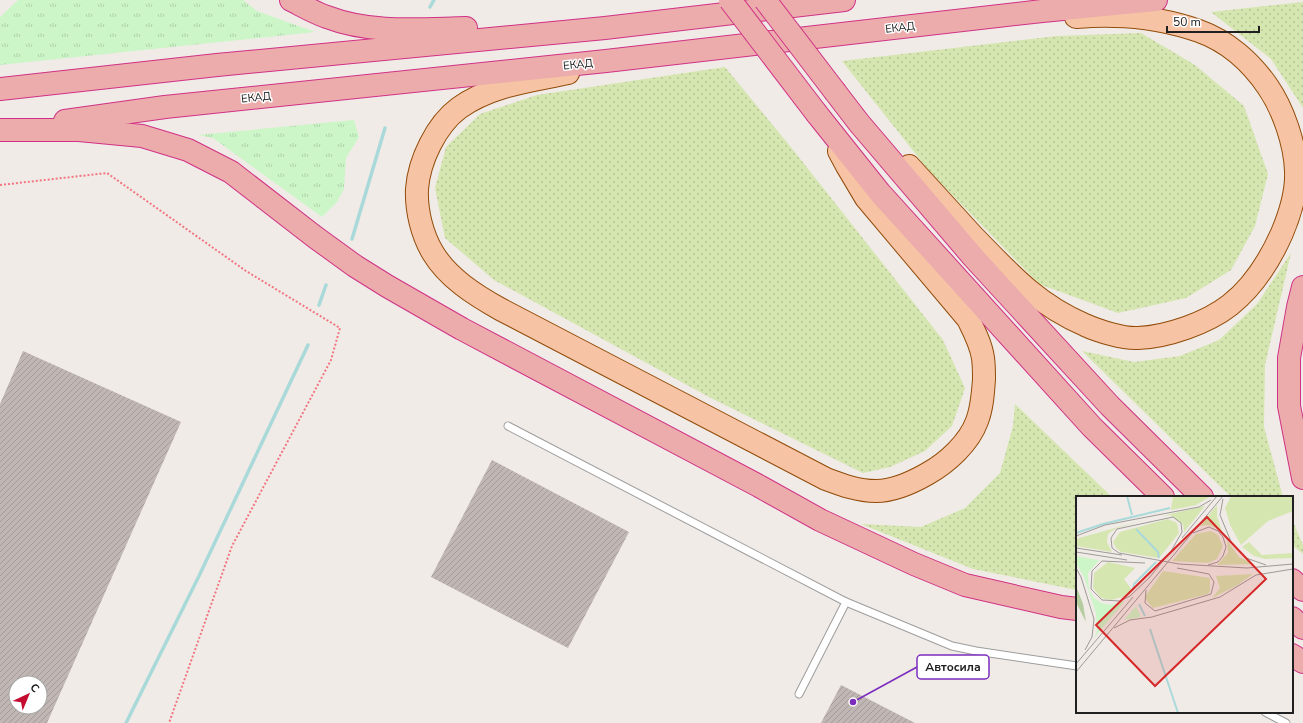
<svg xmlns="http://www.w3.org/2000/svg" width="1303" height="723" font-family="'Nunito Sans',sans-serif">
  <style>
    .grass { fill: url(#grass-dots) }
    .park { fill: url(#park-tufts) }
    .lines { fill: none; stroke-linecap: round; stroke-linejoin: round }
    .stream { stroke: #aad9da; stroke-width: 3.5 }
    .building { fill: url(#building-hatch); fill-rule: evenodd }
    .service-casing { stroke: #9d9d9d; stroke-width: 9 }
    .primary-casing { stroke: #924b09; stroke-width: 24 }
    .trunk-casing { stroke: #d03186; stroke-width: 24 }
    .path { stroke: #f17681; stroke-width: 2; stroke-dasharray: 2 2; stroke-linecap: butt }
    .service { stroke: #fff; stroke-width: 7 }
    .primary { stroke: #f6c4a5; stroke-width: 22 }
    .trunk { stroke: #ecacab; stroke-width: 22 }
    .trunk-bridge-casing { stroke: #d03186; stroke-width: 24; stroke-linecap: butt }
    .trunk-bridge { stroke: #ecacab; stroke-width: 22 }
    .labels { text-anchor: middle; stroke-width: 3; stroke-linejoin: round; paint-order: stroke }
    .street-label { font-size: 11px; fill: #202020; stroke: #fff }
    .inset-river { fill: none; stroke: #aad9da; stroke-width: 2 }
    .inset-road { fill: none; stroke: #9d9a97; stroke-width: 1 }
    .view { fill: #d62828; fill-opacity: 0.15; stroke: #d62828; stroke-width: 2 }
    .inset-edge { fill: none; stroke: #202020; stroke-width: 2 }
    .leader { fill: none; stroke: #7b2cbf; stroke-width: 1.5 }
    .callout-dot { fill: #7b2cbf; stroke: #fff; stroke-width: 1.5 }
    .callout { fill: #fff; stroke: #7b2cbf; stroke-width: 1.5 }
    .callout-label { font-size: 12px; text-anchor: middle; font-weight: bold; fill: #202020 }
  </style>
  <defs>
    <pattern id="grass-dots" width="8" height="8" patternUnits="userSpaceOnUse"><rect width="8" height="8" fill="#d5e6b0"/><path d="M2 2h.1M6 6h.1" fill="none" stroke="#b7c597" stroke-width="1.8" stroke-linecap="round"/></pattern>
    <pattern id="park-tufts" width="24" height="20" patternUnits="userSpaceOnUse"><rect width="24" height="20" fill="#ccf6c7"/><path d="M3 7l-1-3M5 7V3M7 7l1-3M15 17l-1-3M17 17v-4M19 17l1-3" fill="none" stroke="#afd3ab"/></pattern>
    <pattern id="building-hatch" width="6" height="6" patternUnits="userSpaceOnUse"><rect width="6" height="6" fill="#c0b6b3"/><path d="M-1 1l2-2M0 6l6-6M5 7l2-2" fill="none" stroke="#a59c9a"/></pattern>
  </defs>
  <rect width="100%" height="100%" fill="#f0ebe7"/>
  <g class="grass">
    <polygon points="1303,2 1303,108 1271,59 1211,12"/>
    <polygon points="1141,33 1195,65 1244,106 1268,174 1255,226 1231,270 1186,298 1118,313 1039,284 930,172 842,61 1057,36"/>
    <polygon points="725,67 794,151 943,340 965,388 952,426 925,451 890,467 863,473 709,397 494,280 445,238 435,188 446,147 480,114 537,95"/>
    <polygon points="1291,253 1265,365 1264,427 1283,497 1231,497 1082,351 1134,362 1180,356 1219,340 1257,304"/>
    <polygon points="1015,404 1112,497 1077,497 1077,590 973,569 861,524 921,527 965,508 1000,473 1013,426"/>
    <polygon points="1292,519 1303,545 1303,554 1292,545"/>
  </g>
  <g class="park">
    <polygon points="18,0 243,0 257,11 315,32 0,65 0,17"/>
    <polygon points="354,120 359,137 346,158 344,189 337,202 322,217 213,138 198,135"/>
  </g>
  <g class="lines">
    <g class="stream">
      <polyline points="430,7 434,0"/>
      <polyline points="352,239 385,128"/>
      <polyline points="319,305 326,285"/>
      <polyline points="126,723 199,576 308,345"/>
    </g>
  </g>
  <g class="building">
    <path d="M23,351L181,422L47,723H0V404ZM16,683H40V707H16Z"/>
    <polygon points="492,460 629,532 568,648 431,577"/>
    <polygon points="841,685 915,723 821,723"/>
  </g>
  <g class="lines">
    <defs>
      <g id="service">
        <polyline points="508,426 846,602 952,646 976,651 1077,666"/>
        <polyline points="799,694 846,602"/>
        <polyline points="1265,712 1286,723"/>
      </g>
      <g id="primary">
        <path d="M568,73C531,81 491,85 459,108C436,125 419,161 417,189C416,210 422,235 433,253C448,278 475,295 500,309L826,479C842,485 858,491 876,491C893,491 913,482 927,474C947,463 969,443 977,421C982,408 983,394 984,379C984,373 984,365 983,358C981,344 974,331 968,319L866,198L847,166L839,151"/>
        <path d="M909,166C930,189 951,212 972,235C1008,272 1036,304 1085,325C1098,331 1124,339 1138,338C1167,337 1207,323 1230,305C1253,287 1270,260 1282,233C1290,214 1297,192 1296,171C1295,143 1283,109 1268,87C1251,62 1227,41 1199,31C1174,22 1141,16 1115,16C1102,15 1089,16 1076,17"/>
      </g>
      <g id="trunk">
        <path d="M291,0C303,6 315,13 327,17C371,34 420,29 466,28"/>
        <polyline points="0,89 217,65 605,28 844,0"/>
        <polyline points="836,93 859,123 974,258 1110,406 1202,497"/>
        <polyline points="817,114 880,193 1092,427 1163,497"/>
        <polyline points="65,121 165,107 606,61 1042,11 1156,0"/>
        <polyline points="0,130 79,130 142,136 188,150 231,172 315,237 355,266 387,286 462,329 759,486 820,520 914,564 965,585 1061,607 1077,609"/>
        <polyline points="1303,287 1298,307 1289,358 1289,406 1303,478"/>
        <polyline points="1292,580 1303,590"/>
        <polyline points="1292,618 1303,628"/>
        <polyline points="1292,655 1303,662"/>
      </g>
    </defs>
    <use href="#service" class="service-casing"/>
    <use href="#primary" class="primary-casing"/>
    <use href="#trunk" class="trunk-casing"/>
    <polyline class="path" points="0,185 107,173 246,271 340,328 331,360 232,546 169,723"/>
    <use href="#service" class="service"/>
    <use href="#primary" class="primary"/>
    <use href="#trunk" class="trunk"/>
    <defs>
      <g id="trunk-bridge">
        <polyline points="730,0 817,114"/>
        <polyline points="765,0 836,93"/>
      </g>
    </defs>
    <use href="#trunk-bridge" class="trunk-bridge-casing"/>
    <use href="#trunk-bridge" class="trunk-bridge"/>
  </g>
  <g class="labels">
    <g class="street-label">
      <text transform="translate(900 27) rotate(-7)" y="4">ЕКАД</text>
      <text transform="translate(578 64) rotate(-6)" y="4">ЕКАД</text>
      <text transform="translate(256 97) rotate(-6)" y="4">ЕКАД</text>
    </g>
  </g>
  <g transform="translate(1076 496)">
    <rect width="217" height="217" fill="#f0ebe7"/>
    <path d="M97,0H135L120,9L95,14ZM141,9V20L146,35L133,29L124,30ZM129,10L108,36L107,28L94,19L86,20ZM92,23L101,27L103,37L83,62L45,56L40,52L37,46L44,36ZM68,24L39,33L32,38L31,46L36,56L0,50V44L3,42ZM135,35L142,39L147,50L141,63L132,67L96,65L120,38ZM151,44L163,61L177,68L141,69L152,57ZM173,46L186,59L217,57V62L189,63L178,60L166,51ZM32,66L59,72L48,83L56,94L46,101L35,104L25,102L17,92L18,77ZM87,75L134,82V95L132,98L77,112L70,104V99ZM177,78L160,90L136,102L144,92L140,80Z" fill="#d5e6b0"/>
    <path d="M0,90L7,108L10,126L0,106Z" fill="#b4cc9e"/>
    <path d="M0,60L23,64L12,77L13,94L18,102L25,107L35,109L49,105L18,142L21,135L20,117L8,81L0,67ZM60,110L65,121L48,124Z" fill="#ccf6c7"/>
    <path d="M155,0H217V15L192,25L165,49L154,29L149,12Z" fill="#d5e6b0"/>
    <path class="inset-river" d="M51,0L56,19M60,33L82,56L83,62M0,37L27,28L94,12M57,93L58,88L80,66M63,108L69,120M74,133L102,217"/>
    <path class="inset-road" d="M147,3L144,19L156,48L170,62L190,69M123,11L135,4M117,37L133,31L142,35L147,41L150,51L147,60L142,66L132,69M0,40L29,29L123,11M106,42L141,0M0,52L46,59M0,56L51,64M94,57L106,36L105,27L97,21L41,33L35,42L36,52L43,57L103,68L171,72L217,68M69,67L26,65L16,75L15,93L26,104L44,105L54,100L74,81M0,72L5,81L18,123L16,141L9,154M73,82L95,55M70,94L69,107L79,115L135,98L138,86L133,78L101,72M38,132L54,124L76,121L144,101L180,79L217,73M0,168L57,101M0,176L147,0"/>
    <path class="view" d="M131,21L190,83L79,190L20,129Z"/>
    <rect width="217" height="217" class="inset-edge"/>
  </g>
  <path class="leader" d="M853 702L917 667"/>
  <circle class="callout-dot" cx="853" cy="702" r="4"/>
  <rect class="callout" x="917" y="655" width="72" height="24" rx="4"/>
  <g class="callout-label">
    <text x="953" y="671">Автосила</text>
  </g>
  <g transform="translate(28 695) rotate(44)"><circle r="19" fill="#ffffff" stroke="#a6a6a6"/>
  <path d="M0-3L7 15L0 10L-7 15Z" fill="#c30c2f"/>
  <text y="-6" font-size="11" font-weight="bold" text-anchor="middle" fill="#202020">С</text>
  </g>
  <path d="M1167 26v6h92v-6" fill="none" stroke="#202020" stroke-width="2"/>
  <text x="1173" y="26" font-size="12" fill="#202020" stroke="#ffffff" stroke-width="3" paint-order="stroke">50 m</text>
</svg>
